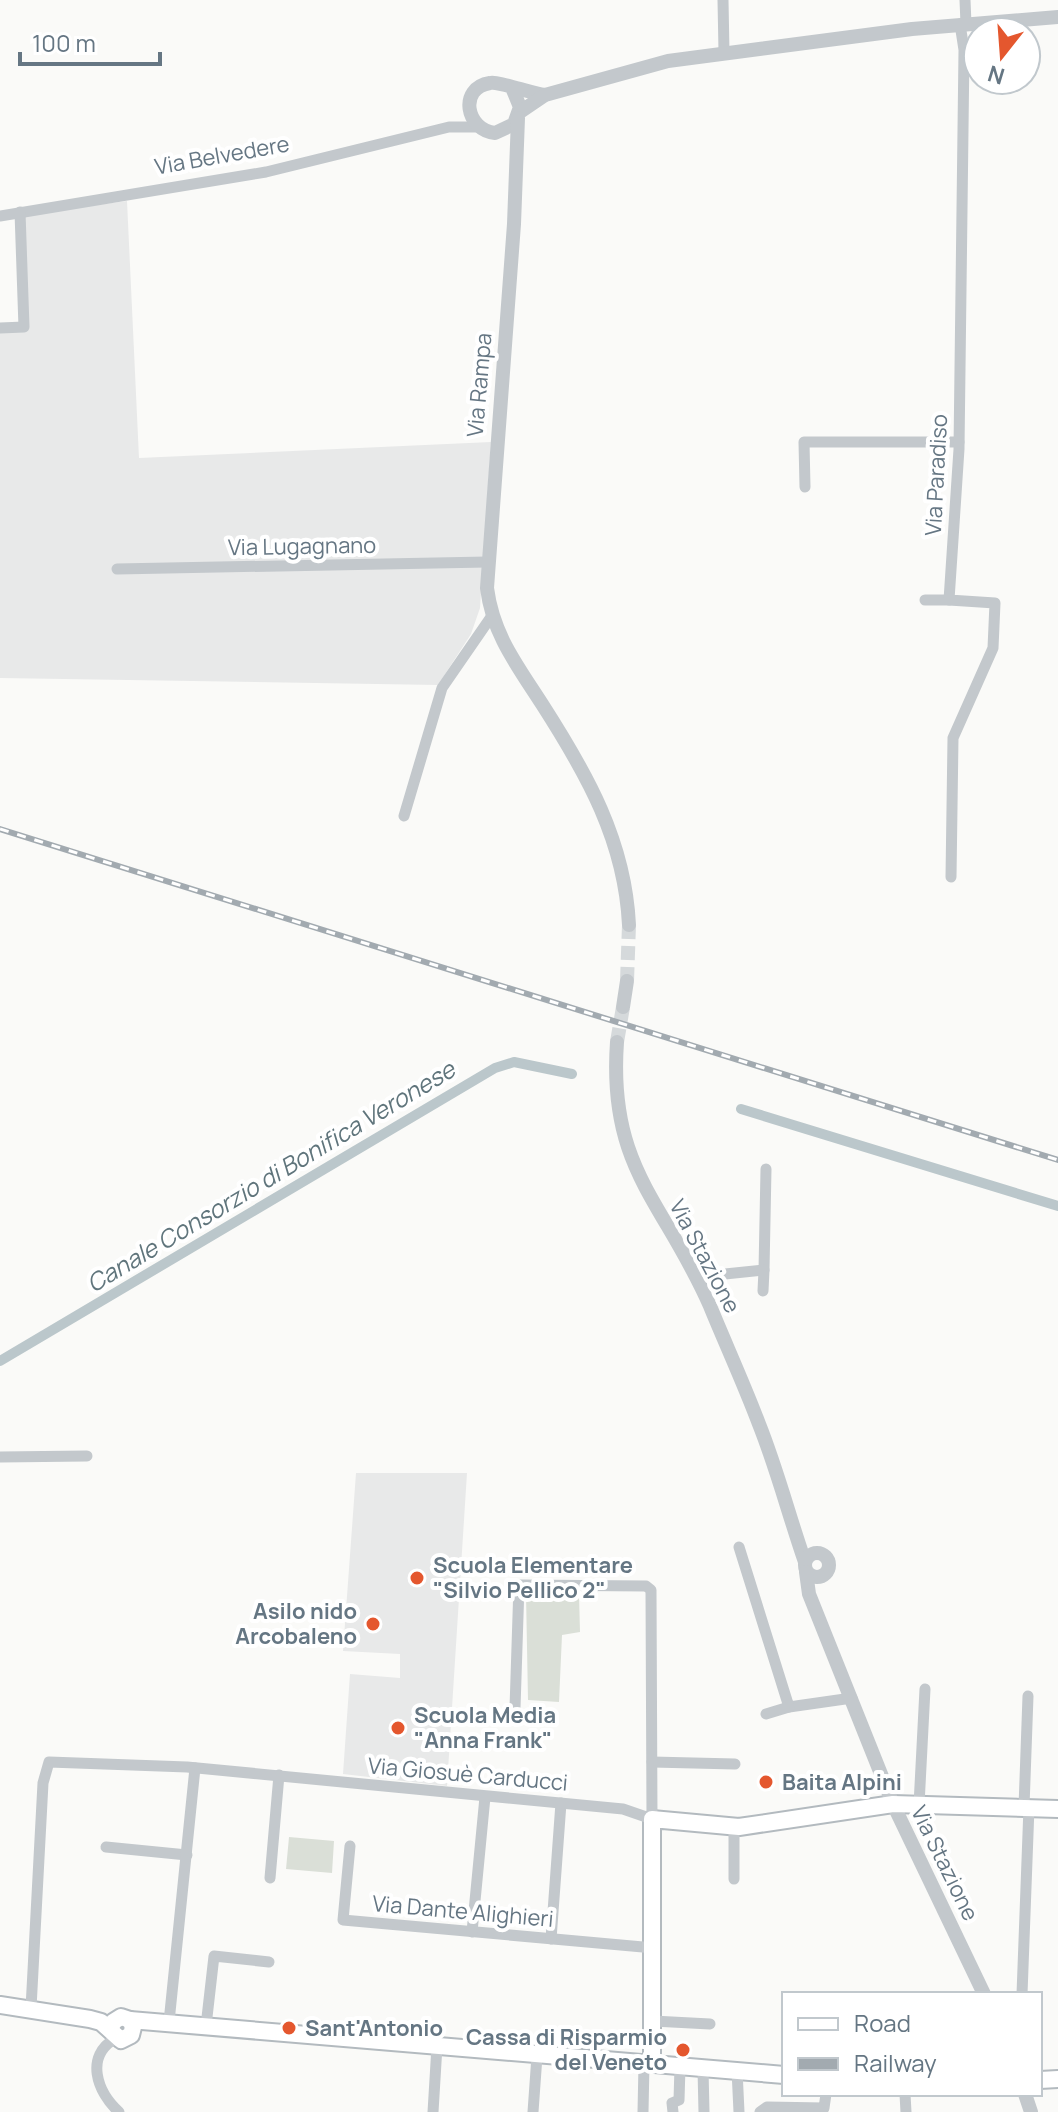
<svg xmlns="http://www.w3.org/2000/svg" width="1058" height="2112" font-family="Manrope,sans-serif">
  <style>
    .built { fill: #e8e9e9 }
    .park { fill: #dadfd7 }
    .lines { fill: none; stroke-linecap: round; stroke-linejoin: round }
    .canal { stroke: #bbc7cb; stroke-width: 10 }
    .tertiary-tunnel { stroke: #d5d9db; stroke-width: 14; stroke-dasharray: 14 7; stroke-linecap: butt }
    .secondary-casing { stroke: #b3babf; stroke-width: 20 }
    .minor { stroke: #c3c8cc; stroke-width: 11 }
    .tertiary { stroke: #c3c8cc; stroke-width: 14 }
    .secondary { stroke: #fff; stroke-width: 16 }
    .rail-casing { stroke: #a2aab0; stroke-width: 6 }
    .rail { stroke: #fff; stroke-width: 3; stroke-dasharray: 9; stroke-linecap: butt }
    .poi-dot { fill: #e4572e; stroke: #fff; stroke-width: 3 }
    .labels { text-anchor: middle; stroke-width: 8; stroke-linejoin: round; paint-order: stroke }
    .street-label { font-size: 22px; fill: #657683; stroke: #fff }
    .poi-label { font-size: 22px; font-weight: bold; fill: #657683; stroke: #fff; text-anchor: start }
    .water-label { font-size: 24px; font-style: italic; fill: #60757c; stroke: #fff }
  </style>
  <rect width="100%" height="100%" fill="#fafaf8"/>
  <g class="built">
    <polygon points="127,201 139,458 491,442 480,608 471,634 438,685 0,678 0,325 19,324 17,215"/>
    <polygon points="356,1473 467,1473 447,1786 343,1774 350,1674 400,1678 400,1654 343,1651"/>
  </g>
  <g class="park">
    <polygon points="526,1594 579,1594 580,1632 562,1635 559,1702 528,1700"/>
    <polygon points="289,1837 334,1841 332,1873 286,1869"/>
  </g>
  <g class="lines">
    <g class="canal">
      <polyline points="741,1109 1058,1206"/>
      <polyline points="0,1361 495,1068 514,1062 572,1074"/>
    </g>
    <g class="tertiary-tunnel">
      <polyline points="627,981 629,925"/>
      <polyline points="617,1042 623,1007"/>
    </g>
    <defs>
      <g id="secondary">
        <polyline points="0,2005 90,2019 101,2022 121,2040 131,2035 133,2027 130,2020 121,2017 113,2022 111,2030"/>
        <polyline points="130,2020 784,2075"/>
        <polyline points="652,2064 652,1819 739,1827 893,1804 1058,1809"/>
        <polyline points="1040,2080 1058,2079"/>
      </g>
    </defs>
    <use href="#secondary" class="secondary-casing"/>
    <g class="minor">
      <polyline points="723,0 724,52"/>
      <polyline points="965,0 966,24"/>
      <polyline points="0,216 266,172 449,127 477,127"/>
      <polyline points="0,328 24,327 20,212"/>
      <polyline points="805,487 804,442 959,442"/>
      <polyline points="117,569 487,562"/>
      <polyline points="925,600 949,600"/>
      <polyline points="404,816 442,688 491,617"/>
      <polyline points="951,877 953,738 993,648 995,603 949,600 959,449 964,50 960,24"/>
      <polyline points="696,1277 764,1270 766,1169"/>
      <polyline points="763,1291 764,1270"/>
      <polyline points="0,1457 87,1456"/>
      <polyline points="739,1547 789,1707 852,1698"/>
      <polyline points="766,1714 789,1707"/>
      <polyline points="652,1762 735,1764"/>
      <polyline points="919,1805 925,1689"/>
      <polyline points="1024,1807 1028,1696"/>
      <polyline points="734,1826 734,1879"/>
      <polyline points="350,1846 343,1920 654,1948"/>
      <polyline points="106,1847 187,1855"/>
      <polyline points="270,1878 279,1775"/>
      <polyline points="472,1932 485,1797"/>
      <polyline points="551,1939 561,1803"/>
      <polyline points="1022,1994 1029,1807"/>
      <polyline points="31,2008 43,1783 49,1762 187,1767 623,1809 652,1819 651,1590 646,1586 519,1585 515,1708"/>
      <polyline points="653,2021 710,2024"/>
      <polyline points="169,2022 195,1768"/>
      <polyline points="206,2026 214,1956 269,1962"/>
      <path d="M116,2038C84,2056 97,2092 119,2112"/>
      <polyline points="703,2069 704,2112"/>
      <polyline points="737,2070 739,2112"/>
      <polyline points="905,2094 906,2112"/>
      <polyline points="433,2112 437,2046"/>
      <polyline points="533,2112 537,2056"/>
      <polyline points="643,2112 644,2064"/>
      <polyline points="673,2112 672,2103 679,2100 680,2067"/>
      <polyline points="760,2112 767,2107 824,2108 826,2094"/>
    </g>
    <g class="tertiary">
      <path d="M513,90L520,107L514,124L495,133C466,130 458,88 490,83C498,81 530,93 545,95"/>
      <polyline points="520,112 545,95 668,61 912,29 1058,17"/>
      <path d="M518,118L514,224L487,588C493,635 517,665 542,704C587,774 625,841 629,925"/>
      <polyline points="623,1007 627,981"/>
      <path d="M617,1042C608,1169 664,1201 710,1306C726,1345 744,1384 759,1424C777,1469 789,1516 805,1562"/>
      <circle cx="817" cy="1565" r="12"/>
      <polyline points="806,1572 809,1594 893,1804 984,1994"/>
      <polyline points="1025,2094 1031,2112"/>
    </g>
    <use href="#secondary" class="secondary"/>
    <defs>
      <polyline id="rail" points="0,829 1058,1160"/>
    </defs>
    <use href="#rail" class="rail-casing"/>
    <use href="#rail" class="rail"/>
  </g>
  <g class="poi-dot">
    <circle cx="417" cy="1578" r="8"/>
    <circle cx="373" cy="1624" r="8"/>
    <circle cx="398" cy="1728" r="8"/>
    <circle cx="766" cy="1782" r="8"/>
    <circle cx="289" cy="2028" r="8"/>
    <circle cx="683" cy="2050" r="8"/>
  </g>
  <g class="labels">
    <g class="street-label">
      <text transform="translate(222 155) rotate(-10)" y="8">Via Belvedere</text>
      <text transform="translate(479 385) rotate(-85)" y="8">Via Rampa</text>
      <text transform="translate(936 475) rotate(-87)" y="8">Via Paradiso</text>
      <text transform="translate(302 546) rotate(-1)" y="8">Via Lugagnano</text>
      <text transform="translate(705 1256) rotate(62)" y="8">Via Stazione</text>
      <text transform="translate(468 1774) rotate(5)" y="8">Via Giosuè Carducci</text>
      <text transform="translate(945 1863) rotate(64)" y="8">Via Stazione</text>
      <text transform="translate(463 1911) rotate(5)" y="8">Via Dante Alighieri</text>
    </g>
    <g class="poi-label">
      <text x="433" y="1573">Scuola Elementare<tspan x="433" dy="25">"Silvio Pellico 2"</tspan></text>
      <text x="357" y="1619" text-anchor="end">Asilo nido<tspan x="357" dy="25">Arcobaleno</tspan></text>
      <text x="414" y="1723">Scuola Media<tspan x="414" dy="25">"Anna Frank"</tspan></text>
      <text x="782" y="1790">Baita Alpini</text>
      <text x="305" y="2036">Sant'Antonio</text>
      <text x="667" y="2045" text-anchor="end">Cassa di Risparmio<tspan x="667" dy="25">del Veneto</tspan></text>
    </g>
    <g class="water-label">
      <text transform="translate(271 1177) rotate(-31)" y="8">Canale Consorzio di Bonifica Veronese</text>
    </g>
  </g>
  <rect x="782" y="1992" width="260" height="104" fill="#ffffff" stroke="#c1c8cd" stroke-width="2"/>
  <rect x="798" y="2018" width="40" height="12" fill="#ffffff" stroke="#c1c8cd" stroke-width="2"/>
  <text x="854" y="2032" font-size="24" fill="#657683">Road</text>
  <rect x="798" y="2058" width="40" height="12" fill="#a2aab0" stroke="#c1c8cd" stroke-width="2"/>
  <text x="854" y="2072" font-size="24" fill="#657683">Railway</text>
  <g transform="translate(1002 56) rotate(197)"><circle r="38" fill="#ffffff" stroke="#c1c8cd" stroke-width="2"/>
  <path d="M0-6L14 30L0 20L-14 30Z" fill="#e4572e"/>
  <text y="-12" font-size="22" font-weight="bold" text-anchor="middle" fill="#657683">N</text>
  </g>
  <path d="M20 52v12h140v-12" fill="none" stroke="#657683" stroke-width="4"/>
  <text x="32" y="52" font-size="24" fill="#657683" stroke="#ffffff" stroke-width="6" paint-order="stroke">100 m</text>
</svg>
